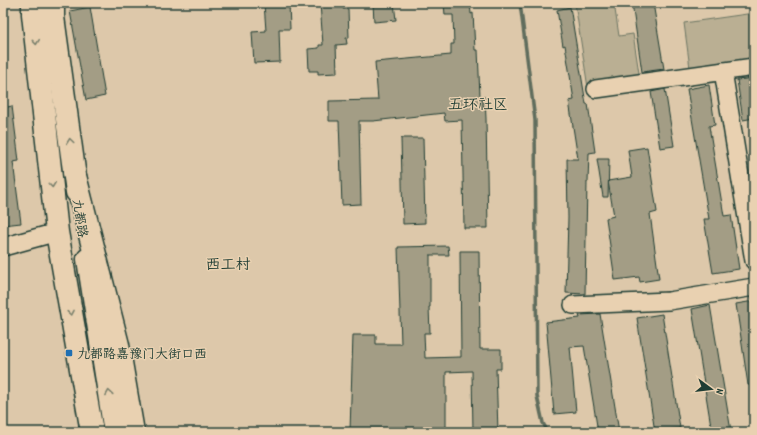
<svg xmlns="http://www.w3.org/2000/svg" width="757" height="435" font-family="Dekko,'LXGW WenKai TC',sans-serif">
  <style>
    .green { fill: #baaf93; stroke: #6c7664 }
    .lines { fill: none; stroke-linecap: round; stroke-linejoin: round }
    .stream { stroke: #606d5d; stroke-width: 3.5 }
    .building { fill: #a39d85; stroke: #1f3d34 }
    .minor-casing { stroke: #1f3d34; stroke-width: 20 }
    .major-casing { stroke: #1f3d34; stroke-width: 25 }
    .highway-casing { stroke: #1f3d34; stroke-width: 25 }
    .minor { stroke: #e9d1b1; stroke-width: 17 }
    .major { stroke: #e9d1b1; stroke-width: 22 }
    .highway { stroke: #e9d1b1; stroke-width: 22 }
    .oneway { stroke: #7a806c }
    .poi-dot { fill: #1f6fb2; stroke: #e9d1b1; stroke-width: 1.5 }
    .labels { text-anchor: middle; stroke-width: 3; stroke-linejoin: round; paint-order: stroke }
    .street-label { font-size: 13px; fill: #1f3d34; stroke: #e9d1b1 }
    .poi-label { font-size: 13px; fill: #1f3d34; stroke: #e9d1b1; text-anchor: start }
    .quarter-label { font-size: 15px; fill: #1f3d34; stroke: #e9d1b1 }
  </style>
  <rect width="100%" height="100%" fill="#ddc8aa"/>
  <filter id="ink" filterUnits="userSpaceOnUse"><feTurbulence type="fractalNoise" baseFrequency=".025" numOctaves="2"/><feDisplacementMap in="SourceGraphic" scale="8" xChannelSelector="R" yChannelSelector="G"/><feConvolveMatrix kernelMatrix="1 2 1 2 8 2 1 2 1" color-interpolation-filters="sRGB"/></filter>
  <g filter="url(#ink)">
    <g class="green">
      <polygon points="575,3 614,3 619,36 633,34 640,80 588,88"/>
      <polygon points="754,13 754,59 690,68 684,23"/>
    </g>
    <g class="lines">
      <polyline class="stream" points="520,3 535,120 537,396 543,423 548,432"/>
    </g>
    <g class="building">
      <polygon points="264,3 289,3 290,29 279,29 280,62 254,63 252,32 266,31"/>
      <polygon points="320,3 343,3 343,9 348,9 349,38 346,38 347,44 336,45 337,73 318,74 318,71 309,71 308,49 319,48 319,45 323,45"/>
      <polygon points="373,3 394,3 396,20 374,22"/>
      <polygon points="444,3 470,3 471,14 473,13 475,50 478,50 480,97 485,97 486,119 488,228 464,228 462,120 445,121 444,113 373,121 359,121 361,204 342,205 339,121 329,121 329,101 378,100 375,62 451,55 451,44 454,44 453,15 445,15"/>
      <polygon points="632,3 653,3 664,69 642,72"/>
      <polygon points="90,7 105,96 86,100 70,11"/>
      <polygon points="570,7 586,104 588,104 595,152 589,153 588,182 587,182 585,294 566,293 568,218 567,159 578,159 569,101 574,100 565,45 563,46 557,10"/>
      <polygon points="754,78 754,118 743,120 737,80"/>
      <polygon points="709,85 715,125 709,126 724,216 731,215 739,269 713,273 704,219 709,219 687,89"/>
      <polygon points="665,89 674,146 660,148 651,92"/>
      <polygon points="12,106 19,161 13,162 21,223 3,225 3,108"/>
      <polygon points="401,138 423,138 425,223 403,224"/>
      <polygon points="647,147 657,212 650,214 659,279 640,282 639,277 615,280 606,218 614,216 608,181 632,177 628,150"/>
      <polygon points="597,159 609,159 608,197 603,197"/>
      <polygon points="448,246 449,255 430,255 430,307 429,307 430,333 424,333 425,358 461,357 460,251 479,251 480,349 501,349 501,369 496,369 498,432 473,432 472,371 446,372 446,432 350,431 353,335 376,335 376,344 401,344 398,247"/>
      <polygon points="754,301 754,385 748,385 736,304"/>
      <polygon points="710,305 731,431 722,432 712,432 692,309"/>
      <polygon points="600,314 619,432 598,432 584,346 570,347 576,412 554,414 546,322 580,318 579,315"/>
      <polygon points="662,314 680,428 655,432 637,318"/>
    </g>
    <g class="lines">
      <defs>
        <g id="minor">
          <polyline points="723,71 754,261"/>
          <polyline points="596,89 754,67"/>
          <polyline points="3,247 57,232"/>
          <polyline points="573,305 669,301 754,287"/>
        </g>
        <g id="major">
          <polyline points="33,3 33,14 57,232 92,432"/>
          <polyline points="53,3 53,17 77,192"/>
          <polyline points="88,259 115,432"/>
        </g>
        <polyline id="highway" points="74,172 118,345 133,432"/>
      </defs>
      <use href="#minor" class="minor-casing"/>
      <use href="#major" class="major-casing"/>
      <use href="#highway" class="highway-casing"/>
      <use href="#minor" class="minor"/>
      <use href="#major" class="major"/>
      <use href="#highway" class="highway"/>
    </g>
    <defs><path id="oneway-chevron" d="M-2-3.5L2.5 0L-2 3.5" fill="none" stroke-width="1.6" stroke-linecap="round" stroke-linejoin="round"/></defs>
    <g class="oneway">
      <use href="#oneway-chevron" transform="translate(36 42) rotate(84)"/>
      <use href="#oneway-chevron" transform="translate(70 141) rotate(-98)"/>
      <use href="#oneway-chevron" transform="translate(52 185) rotate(84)"/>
      <use href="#oneway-chevron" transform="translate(71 313) rotate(80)"/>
      <use href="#oneway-chevron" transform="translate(109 393) rotate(-99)"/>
    </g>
  </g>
  <rect class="poi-dot" x="65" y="349" width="8" height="8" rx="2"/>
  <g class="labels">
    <g class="street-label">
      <text transform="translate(81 218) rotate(81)" y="5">九都路</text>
    </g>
    <g class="poi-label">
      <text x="77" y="358">九都路嘉豫门大街口西</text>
    </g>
    <g class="quarter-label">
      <text x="478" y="109">五环社区</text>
      <text x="228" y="269">西工村</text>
    </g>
  </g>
  <rect width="757" height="435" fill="none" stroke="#e9d1b1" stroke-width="16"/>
  <rect x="8" y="8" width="741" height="419" fill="none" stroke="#1f3d34" stroke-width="1.5" filter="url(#ink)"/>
  <g transform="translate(711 389) rotate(105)" stroke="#e9d1b1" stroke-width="3" paint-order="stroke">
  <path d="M0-3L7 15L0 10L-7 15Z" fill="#1f3d34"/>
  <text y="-6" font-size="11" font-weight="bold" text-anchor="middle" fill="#1f3d34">N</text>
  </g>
</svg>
